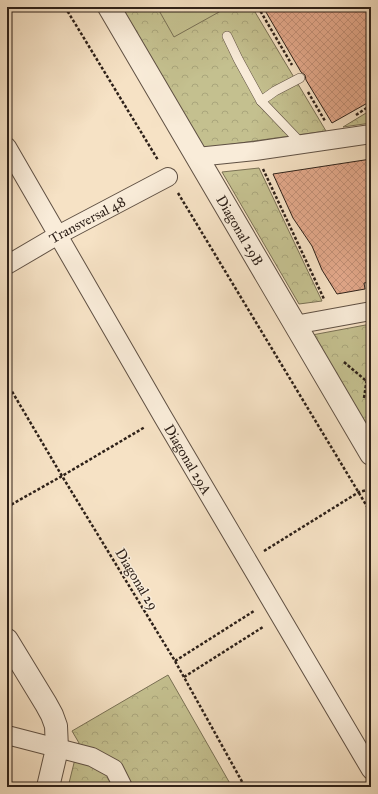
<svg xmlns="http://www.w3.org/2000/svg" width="378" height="794" font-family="'IM FELL Great Primer',serif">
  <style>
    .park { fill: url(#park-crowns); stroke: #797054 }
    .garden { fill: #c4c08f; stroke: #797054 }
    .building { fill: url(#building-cross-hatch); stroke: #2e2119 }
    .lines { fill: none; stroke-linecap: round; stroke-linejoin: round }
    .service-casing { stroke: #605144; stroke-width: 10 }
    .minor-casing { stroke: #605144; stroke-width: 20 }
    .tertiary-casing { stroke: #605144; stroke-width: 24 }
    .path { stroke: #2e2119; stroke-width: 2.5; stroke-dasharray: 3 2; stroke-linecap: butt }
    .service { stroke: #f9ecd9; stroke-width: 9 }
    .minor { stroke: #f9ecd9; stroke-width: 18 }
    .tertiary { stroke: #f9ecd9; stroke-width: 22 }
    .labels { text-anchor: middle; stroke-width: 3; stroke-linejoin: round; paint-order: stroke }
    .street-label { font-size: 14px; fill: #2e2119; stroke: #f9ecd9 }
  </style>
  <defs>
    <pattern id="park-crowns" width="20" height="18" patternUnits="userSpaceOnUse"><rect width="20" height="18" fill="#c4c08f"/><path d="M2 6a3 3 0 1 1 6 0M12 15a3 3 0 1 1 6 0" fill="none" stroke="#a9a57b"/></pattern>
    <pattern id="building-cross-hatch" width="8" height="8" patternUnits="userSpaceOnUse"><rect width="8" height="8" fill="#e4a98c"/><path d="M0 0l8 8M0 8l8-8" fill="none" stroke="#c49178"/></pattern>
  </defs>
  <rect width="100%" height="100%" fill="#f6e2c5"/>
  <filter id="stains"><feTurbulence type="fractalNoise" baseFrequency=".005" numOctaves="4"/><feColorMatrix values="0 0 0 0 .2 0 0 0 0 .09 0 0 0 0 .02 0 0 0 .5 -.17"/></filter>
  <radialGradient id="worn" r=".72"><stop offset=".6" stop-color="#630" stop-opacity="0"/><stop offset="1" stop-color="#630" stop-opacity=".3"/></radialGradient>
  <g class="park">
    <polygon points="122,7 252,7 326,131 204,148"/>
    <polygon points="371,110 371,123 343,127"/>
    <polygon points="259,168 322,301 299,304 222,172"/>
    <polygon points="371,324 371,438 312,335"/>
    <polygon points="168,675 232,787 68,787 79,743 72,731"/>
  </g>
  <polygon class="garden" points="157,7 228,7 174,37"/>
  <g class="building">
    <polygon points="263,7 371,7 371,101 332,123 306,80 305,75 301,72"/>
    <polygon points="371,159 371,282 364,283 365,289 337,294 322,270 312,246 293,218 273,174"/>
  </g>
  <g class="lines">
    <defs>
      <g id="service">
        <polyline points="227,36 238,59 261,101 302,144"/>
        <polyline points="261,101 275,91 300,78"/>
      </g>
      <g id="minor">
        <path id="s1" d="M7,147L163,417L371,770"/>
        <polyline points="197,157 255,151 371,134"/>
        <path id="s2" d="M7,265L58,235L168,177"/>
        <polyline points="295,324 300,324 371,311"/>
        <polyline points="7,735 92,757 114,769 123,787"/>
      </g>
      <g id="tertiary">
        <path id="s3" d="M109,7L371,454"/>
        <polyline points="7,640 46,704 52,715 56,726 57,749 48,787"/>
      </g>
    </defs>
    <use href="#service" class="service-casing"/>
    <use href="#minor" class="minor-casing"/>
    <use href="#tertiary" class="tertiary-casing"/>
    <g class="path">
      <polyline points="65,7 158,160"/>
      <polyline points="258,7 292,65"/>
      <polyline points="308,92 325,121"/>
      <polyline points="356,115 371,105"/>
      <polyline points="263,169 324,299"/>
      <polyline points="178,193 371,513"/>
      <polyline points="344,362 371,385"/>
      <polyline points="7,383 62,476 175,661 245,787"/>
      <polyline points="364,398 371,351"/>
      <polyline points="7,507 62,476 145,427"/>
      <polyline points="264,551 359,492 371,489"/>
      <polyline points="175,661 254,611"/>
      <polyline points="184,677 263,627"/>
    </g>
    <use href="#service" class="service"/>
    <use href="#minor" class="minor"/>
    <use href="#tertiary" class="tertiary"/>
  </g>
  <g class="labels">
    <g class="street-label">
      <text dy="5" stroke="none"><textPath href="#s2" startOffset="92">Transversal 48</textPath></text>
      <text dy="5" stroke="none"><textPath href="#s3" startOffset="259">Diagonal 29B</textPath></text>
      <text dy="5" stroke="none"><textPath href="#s1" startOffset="361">Diagonal 29A</textPath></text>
      <text transform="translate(137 579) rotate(59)" y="5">Diagonal 29</text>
    </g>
  </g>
  <rect width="378" height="794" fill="none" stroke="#f6e2c5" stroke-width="24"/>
  <rect x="8" y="8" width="362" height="778" fill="none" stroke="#2e2119" stroke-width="2"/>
  <rect x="12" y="12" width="354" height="770" fill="none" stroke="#2e2119"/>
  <rect width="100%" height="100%" filter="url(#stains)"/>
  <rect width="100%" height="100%" fill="url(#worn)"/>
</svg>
